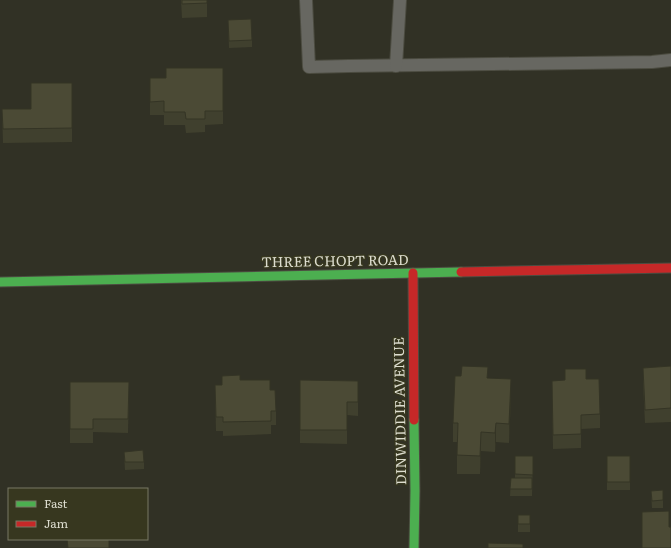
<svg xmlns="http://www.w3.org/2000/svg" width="671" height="548" font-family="Literata,serif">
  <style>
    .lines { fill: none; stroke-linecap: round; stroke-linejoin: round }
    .lane-casing { stroke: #4c4c41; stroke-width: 14 }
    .fast-casing { stroke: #4c4c41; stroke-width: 11 }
    .jam-casing { stroke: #4c4c41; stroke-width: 11 }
    .lane { stroke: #676761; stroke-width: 12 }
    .fast { stroke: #4caf50; stroke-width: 9 }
    .jam { stroke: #c62828; stroke-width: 9 }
    .wall { fill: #40402e }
    .shaded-wall { fill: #343425 }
    .building { fill: #4b4a35; stroke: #343425 }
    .labels { text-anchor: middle; stroke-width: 3; stroke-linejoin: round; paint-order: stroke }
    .street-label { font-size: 14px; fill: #ddddcf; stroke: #37371f }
  </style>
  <rect width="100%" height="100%" fill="#313125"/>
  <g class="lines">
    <defs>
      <g id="lane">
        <polyline points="306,0 309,67 349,66 652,62 671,60"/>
        <polyline points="396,66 400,0"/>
      </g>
      <g id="fast">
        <polyline points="0,282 461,272"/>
        <polyline points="414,548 415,491 414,420"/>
      </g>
      <g id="jam">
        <polyline points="461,272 671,268"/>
        <polyline points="413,273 414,420"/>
      </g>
    </defs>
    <use href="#lane" class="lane-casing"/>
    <use href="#fast" class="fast-casing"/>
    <use href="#jam" class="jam-casing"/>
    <use href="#lane" class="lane"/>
    <use href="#fast" class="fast"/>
    <use href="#jam" class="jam"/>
  </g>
  <g class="wall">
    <polygon points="181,0 207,0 207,17 182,18"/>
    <polygon points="228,20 252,40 252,47 229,48"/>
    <polygon points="223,68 223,124 205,125 205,132 186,133 185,125 164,125 164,115 150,115 150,78 166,78"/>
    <polygon points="31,83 72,83 72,142 3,143 2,109 31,109"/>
    <polygon points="671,366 671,422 645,423 643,382 643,368"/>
    <polygon points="488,378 511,398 509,443 496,442 495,452 481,451 480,474 457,474 457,442 453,442 453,423"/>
    <polygon points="586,379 600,414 600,428 581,429 581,448 553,449 552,394"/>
    <polygon points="240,380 270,390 276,411 276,425 271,425 271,434 223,436 223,431 216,431 215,385 222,385"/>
    <polygon points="300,380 358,381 358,416 347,415 347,444 300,443"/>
    <polygon points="70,382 129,382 128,433 93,432 93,443 70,443"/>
    <polygon points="124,452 144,462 144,469 125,470"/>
    <polygon points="515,456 533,456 532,496 510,496 511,478 515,478"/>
    <rect x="607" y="456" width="23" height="34"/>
    <polygon points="663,490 663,508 652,508 651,491"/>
    <polygon points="530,515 530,532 518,532 518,524"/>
  </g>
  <g class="shaded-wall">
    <polygon points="511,379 511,398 509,443 509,424"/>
    <polygon points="496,423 496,442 495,452 495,433"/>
    <polygon points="481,432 481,451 480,474 480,456"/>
  </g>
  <g class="building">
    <polygon points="182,0 207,0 207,3 182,4"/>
    <polygon points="251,19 252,40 229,41 228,20"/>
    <polygon points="166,68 223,68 223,111 205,111 205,119 186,119 185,112 164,112 164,101 150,102 150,78 166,78"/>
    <polygon points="31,83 72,83 72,128 3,129 2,109 31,109"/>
    <polygon points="462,366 488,367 487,378 511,379 509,424 496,423 495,433 481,432 480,456 457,455 458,423 453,423 455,376 461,376"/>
    <polygon points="671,366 671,408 645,410 643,368"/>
    <polygon points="565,369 586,369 586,379 599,379 600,414 581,415 581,434 553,435 552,381 565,380"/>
    <polygon points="240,375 240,380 270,380 270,390 275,390 276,411 271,411 271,421 223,422 223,417 216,417 215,385 222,385 222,376"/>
    <polygon points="300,380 358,381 358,402 347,402 347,430 300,430"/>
    <polygon points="70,382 129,382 128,419 93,419 93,429 70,429"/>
    <polygon points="143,450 144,462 125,462 124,452"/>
    <polygon points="515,456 533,456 533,475 515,474"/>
    <rect x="607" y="456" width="23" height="26"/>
    <polygon points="511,478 532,478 532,489 510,489"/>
    <polygon points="663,490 663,500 652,501 651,491"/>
    <polygon points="669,511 669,527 671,527 671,548 642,548 642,512"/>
    <rect x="518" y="515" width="12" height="9"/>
    <polygon points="67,539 109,539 109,548 68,548"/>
    <polygon points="488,543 523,544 523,548 488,548"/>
  </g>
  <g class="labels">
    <g class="street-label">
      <text transform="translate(335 261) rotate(-1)" y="5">THREE CHOPT ROAD</text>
      <text transform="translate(400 411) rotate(-91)" y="5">DINWIDDIE AVENUE</text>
    </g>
  </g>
  <rect x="8" y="488" width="140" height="52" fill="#37371f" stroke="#797965"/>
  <rect x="16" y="501" width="20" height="6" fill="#4caf50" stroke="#797965"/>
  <text x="44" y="508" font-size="12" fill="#ddddcf">Fast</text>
  <rect x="16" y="521" width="20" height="6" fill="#c62828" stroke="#797965"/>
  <text x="44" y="528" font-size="12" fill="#ddddcf">Jam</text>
</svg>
